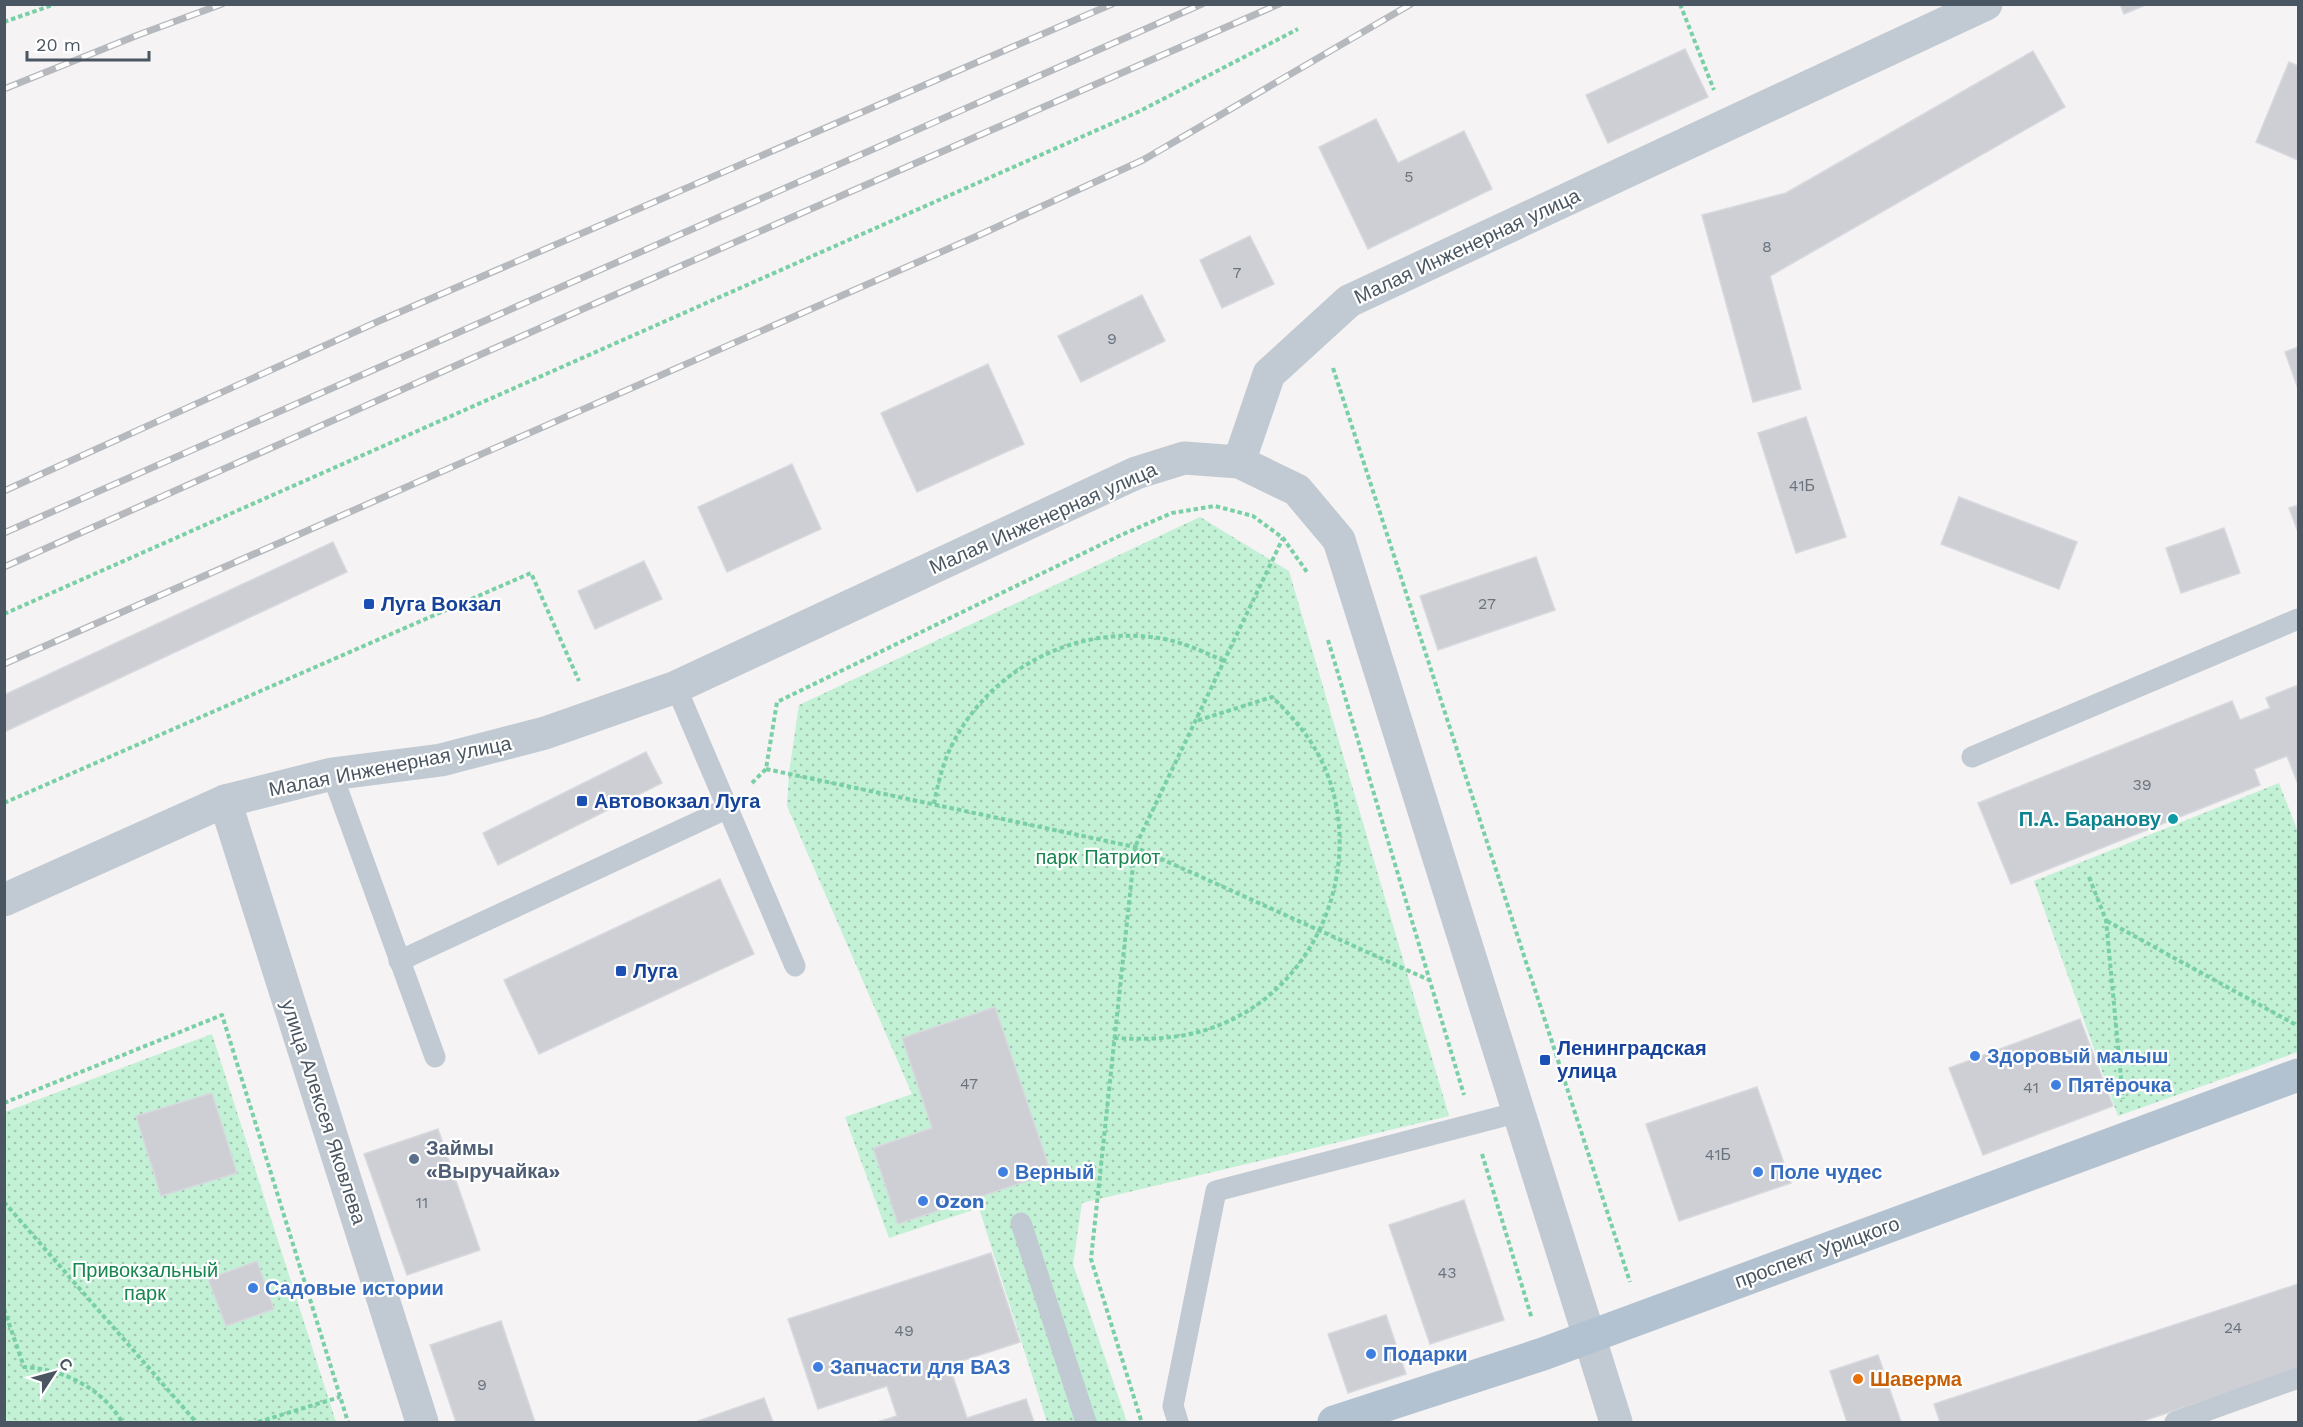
<svg xmlns="http://www.w3.org/2000/svg" width="2303" height="1427" font-family="'Work Sans',sans-serif">
  <style>
    .park { fill: url(#park-dots) }
    .building { fill: #cdcfd5; stroke: #d7d9de; stroke-width: 1.5 }
    .lines { fill: none; stroke-linecap: round; stroke-linejoin: round }
    .path { stroke: #7ad0a6; stroke-width: 4; stroke-dasharray: 4.5 3; stroke-linecap: butt }
    .service { stroke: #c1cad2; stroke-width: 21 }
    .minor { stroke: #c1cad2; stroke-width: 33 }
    .primary { stroke: #b3c2d1; stroke-width: 33 }
    .rail-casing { stroke: #b5b8bd; stroke-width: 7 }
    .rail { stroke: #fff; stroke-width: 4.5; stroke-dasharray: 14; stroke-linecap: butt }
    .transit-dot { fill: #1a4fb4; stroke: #fff; stroke-width: 2 }
    .culture-dot { fill: #0f9aa8; stroke: #fff; stroke-width: 2 }
    .shop-dot { fill: #3f7fe0; stroke: #fff; stroke-width: 2 }
    .service-dot { fill: #5c6f8a; stroke: #fff; stroke-width: 2 }
    .food-dot { fill: #e8710a; stroke: #fff; stroke-width: 2 }
    .labels { text-anchor: middle; stroke-width: 4.5; stroke-linejoin: round; paint-order: stroke }
    .number-label { font-size: 16px; fill: #6b747e }
    .street-label { font-size: 20px; fill: #4a5661; stroke: #fff }
    .transit-label { font-size: 20px; font-weight: bold; fill: #164399; stroke: #fff; text-anchor: start }
    .culture-label { font-size: 20px; font-weight: bold; fill: #0d838f; stroke: #fff; text-anchor: end }
    .park-label { font-size: 20px; fill: #17864f; stroke: #fff }
    .shop-label { font-size: 20px; font-weight: bold; fill: #366cbe; stroke: #fff; text-anchor: start }
    .service-label { font-size: 20px; font-weight: bold; fill: #4e5e75; stroke: #fff; text-anchor: start }
    .food-label { font-size: 20px; font-weight: bold; fill: #c56008; stroke: #fff; text-anchor: start }
  </style>
  <defs>
    <pattern id="park-dots" width="8" height="8" patternUnits="userSpaceOnUse" patternTransform="scale(1.5)"><rect width="8" height="8" fill="#c3f1d5"/><path d="M2 2h.1M6 6h.1" fill="none" stroke="#a0c6b0" stroke-width="1.8" stroke-linecap="round"/></pattern>
  </defs>
  <rect width="100%" height="100%" fill="#f5f3f3"/>
  <g class="park">
    <polygon points="1200,517 1289,571 1449,1116 1082,1203 1073,1264 1127,1422 1047,1422 979,1208 889,1238 845,1117 912,1094 787,806 789,773 799,705"/>
    <polygon points="2279,783 2298,832 2298,1052 2118,1116 2034,881"/>
    <polygon points="212,1034 336,1422 5,1422 5,1112"/>
  </g>
  <g class="building">
    <polygon points="2120,4 2148,4 2124,14"/>
    <polygon points="1685,49 1708,97 1608,143 1586,95"/>
    <polygon points="2033,51 2065,107 1770,276 1801,389 1753,402 1702,215 1786,193"/>
    <polygon points="2289,62 2298,66 2298,160 2256,142"/>
    <polygon points="1376,119 1398,163 1464,131 1492,189 1368,249 1319,147"/>
    <polygon points="1250,236 1274,284 1222,308 1200,260"/>
    <polygon points="1142,295 1165,341 1081,382 1058,336"/>
    <polygon points="2298,347 2298,389 2285,352"/>
    <polygon points="988,364 1024,444 917,492 881,413"/>
    <polygon points="1806,417 1846,537 1796,553 1758,433"/>
    <polygon points="792,464 821,529 727,572 698,507"/>
    <polygon points="1959,497 2077,542 2059,589 1941,544"/>
    <polygon points="2298,505 2298,532 2289,508"/>
    <polygon points="2224,528 2240,573 2181,593 2166,548"/>
    <polygon points="333,542 347,572 4,732 4,695"/>
    <polygon points="1536,557 1555,610 1438,650 1420,596"/>
    <polygon points="644,561 662,599 595,629 578,591"/>
    <polygon points="2298,685 2298,784 2287,756 2254,769 2260,785 2011,884 1978,803 2232,701 2240,720 2270,708 2266,698"/>
    <polygon points="646,752 662,783 498,865 483,833"/>
    <polygon points="720,879 754,954 539,1054 504,980"/>
    <polygon points="995,1007 1051,1173 898,1224 873,1148 932,1128 902,1038"/>
    <polygon points="2080,1019 2113,1106 1983,1155 1949,1068"/>
    <polygon points="1757,1087 1791,1183 1679,1221 1646,1124"/>
    <polygon points="212,1093 237,1173 161,1196 136,1116"/>
    <polygon points="438,1129 480,1250 407,1275 364,1154"/>
    <polygon points="1464,1200 1504,1320 1430,1344 1389,1225"/>
    <polygon points="991,1253 1020,1342 949,1365 967,1418 1026,1399 1034,1422 877,1422 897,1416 887,1386 818,1409 788,1319"/>
    <polygon points="257,1261 274,1309 226,1326 208,1279"/>
    <polygon points="2298,1284 2298,1370 2140,1422 1940,1422 1934,1404"/>
    <polygon points="1386,1315 1406,1374 1348,1393 1328,1334"/>
    <polygon points="501,1321 535,1422 456,1422 430,1345"/>
    <polygon points="1878,1355 1901,1422 1847,1422 1830,1371"/>
    <polygon points="764,1398 773,1422 698,1422 698,1421"/>
  </g>
  <g class="lines">
    <g class="path">
      <polyline points="1680,4 1714,90"/>
      <polyline points="4,22 55,4"/>
      <polyline points="1333,368 1630,1282"/>
      <polyline points="4,614 1140,111 1298,29"/>
      <polyline points="1328,640 1464,1095"/>
      <polyline points="766,769 1135,847 1429,980"/>
      <polyline points="752,783 766,769 777,702 1121,535 1172,513 1215,506 1253,516 1283,538 1307,572"/>
      <polyline points="4,803 531,573 579,681"/>
      <path d="M934,804C938,783 943,762 953,743C992,667 1079,623 1164,639C1185,643 1204,652 1224,661"/>
      <polyline points="2089,877 2106,920 2123,1099"/>
      <polyline points="2107,921 2298,1026"/>
      <path d="M1114,1038C1150,1040 1183,1039 1217,1026C1318,988 1367,864 1324,766C1312,739 1293,717 1272,697L1196,721"/>
      <polyline points="4,1103 222,1015 348,1422"/>
      <polyline points="1482,1154 1532,1319"/>
      <polyline points="4,1202 196,1422"/>
      <path d="M4,1309L24,1367C63,1369 102,1388 122,1422"/>
      <polyline points="1141,1420 1091,1259 1135,847 1283,538"/>
      <polyline points="258,1422 340,1397"/>
    </g>
    <g class="service">
      <polyline points="676,687 795,966"/>
      <polyline points="1972,757 2298,619"/>
      <polyline points="332,774 435,1057"/>
      <polyline points="399,961 728,808"/>
      <polyline points="1021,1223 1086,1422"/>
      <polyline points="1178,1422 1173,1406 1216,1191 1519,1112"/>
      <polyline points="2175,1422 2298,1378"/>
    </g>
    <g class="minor">
      <polyline points="1239,462 1269,374 1349,301 1986,4"/>
      <polyline points="225,801 422,1422"/>
      <polyline points="4,900 225,801 332,774 441,760 545,733 676,687 1136,473 1184,458 1239,462 1297,490 1339,540 1616,1422"/>
    </g>
    <polyline class="primary" points="1334,1422 1543,1354 2298,1075"/>
    <defs>
      <g id="rail">
        <polyline points="4,89 138,35 222,4"/>
        <polyline points="4,491 379,321 1112,4"/>
        <polyline points="4,533 1202,4"/>
        <polyline points="4,567 594,304 1279,4"/>
        <polyline points="4,664 975,237 1143,160 1411,4"/>
      </g>
    </defs>
    <use href="#rail" class="rail-casing"/>
    <use href="#rail" class="rail"/>
  </g>
  <g class="transit-dot">
    <rect x="363" y="598" width="12" height="12" rx="3"/>
    <rect x="576" y="795" width="12" height="12" rx="3"/>
    <rect x="615" y="965" width="12" height="12" rx="3"/>
    <rect x="1539" y="1054" width="12" height="12" rx="3"/>
  </g>
  <circle class="culture-dot" cx="2173" cy="819" r="6"/>
  <g class="shop-dot">
    <circle cx="1975" cy="1056" r="6"/>
    <circle cx="2056" cy="1085" r="6"/>
    <circle cx="1003" cy="1172" r="6"/>
    <circle cx="1758" cy="1172" r="6"/>
    <circle cx="923" cy="1201" r="6"/>
    <circle cx="253" cy="1288" r="6"/>
    <circle cx="1371" cy="1354" r="6"/>
    <circle cx="818" cy="1367" r="6"/>
  </g>
  <circle class="service-dot" cx="414" cy="1159" r="6"/>
  <circle class="food-dot" cx="1858" cy="1379" r="6"/>
  <g class="labels">
    <g class="number-label">
      <text x="1409" y="182">5</text>
      <text x="1767" y="252">8</text>
      <text x="1237" y="278">7</text>
      <text x="1112" y="344">9</text>
      <text x="1802" y="491">41Б</text>
      <text x="1487" y="609">27</text>
      <text x="2142" y="790">39</text>
      <text x="969" y="1089">47</text>
      <text x="2031" y="1093">41</text>
      <text x="1718" y="1160">41Б</text>
      <text x="422" y="1208">11</text>
      <text x="1447" y="1278">43</text>
      <text x="2233" y="1333">24</text>
      <text x="904" y="1336">49</text>
      <text x="482" y="1390">9</text>
    </g>
    <g class="street-label">
      <text transform="translate(1467 246) rotate(-25)" y="7">Малая Инженерная улица</text>
      <text transform="translate(1043 518) rotate(-24)" y="7">Малая Инженерная улица</text>
      <text transform="translate(390 766) rotate(-11)" y="7">Малая Инженерная улица</text>
      <text transform="translate(324 1112) rotate(72)" y="7">улица Алексея Яковлева</text>
      <text transform="translate(1817 1252) rotate(-20)" y="7">проспект Урицкого</text>
    </g>
    <g class="transit-label">
      <text x="381" y="611">Луга Вокзал</text>
      <text x="594" y="808">Автовокзал Луга</text>
      <text x="633" y="978">Луга</text>
      <text x="1557" y="1055">Ленинградская<tspan x="1557" dy="23">улица</tspan></text>
    </g>
    <g class="culture-label">
      <text x="2161" y="826">П.А. Баранову</text>
    </g>
    <g class="park-label">
      <text x="1098" y="864">парк Патриот</text>
      <text x="145" y="1277">Привокзальный<tspan x="145" dy="23">парк</tspan></text>
    </g>
    <g class="shop-label">
      <text x="1987" y="1063">Здоровый малыш</text>
      <text x="2068" y="1092">Пятёрочка</text>
      <text x="1015" y="1179">Верный</text>
      <text x="1770" y="1179">Поле чудес</text>
      <text x="935" y="1208">Ozon</text>
      <text x="265" y="1295">Садовые истории</text>
      <text x="1383" y="1361">Подарки</text>
      <text x="830" y="1374">Запчасти для ВАЗ</text>
    </g>
    <g class="service-label">
      <text x="426" y="1155">Займы<tspan x="426" dy="23">«Выручайка»</tspan></text>
    </g>
    <g class="food-label">
      <text x="1870" y="1386">Шаверма</text>
    </g>
  </g>
  <rect width="2303" height="1427" fill="none" stroke="#4a5661" stroke-width="12"/>
  <g transform="translate(54 1373) rotate(54)" stroke="#ffffff" stroke-width="4.5" paint-order="stroke">
  <path d="M0-4.5L10 22L0 15L-10 22Z" fill="#4a5661"/>
  <text y="-9" font-size="16" font-weight="bold" text-anchor="middle" fill="#4a5661">С</text>
  </g>
  <path d="M27 51v9h122v-9" fill="none" stroke="#4a5661" stroke-width="3"/>
  <text x="36" y="51" font-size="18" fill="#4a5661" stroke="#ffffff" stroke-width="4.5" paint-order="stroke">20 m</text>
</svg>
